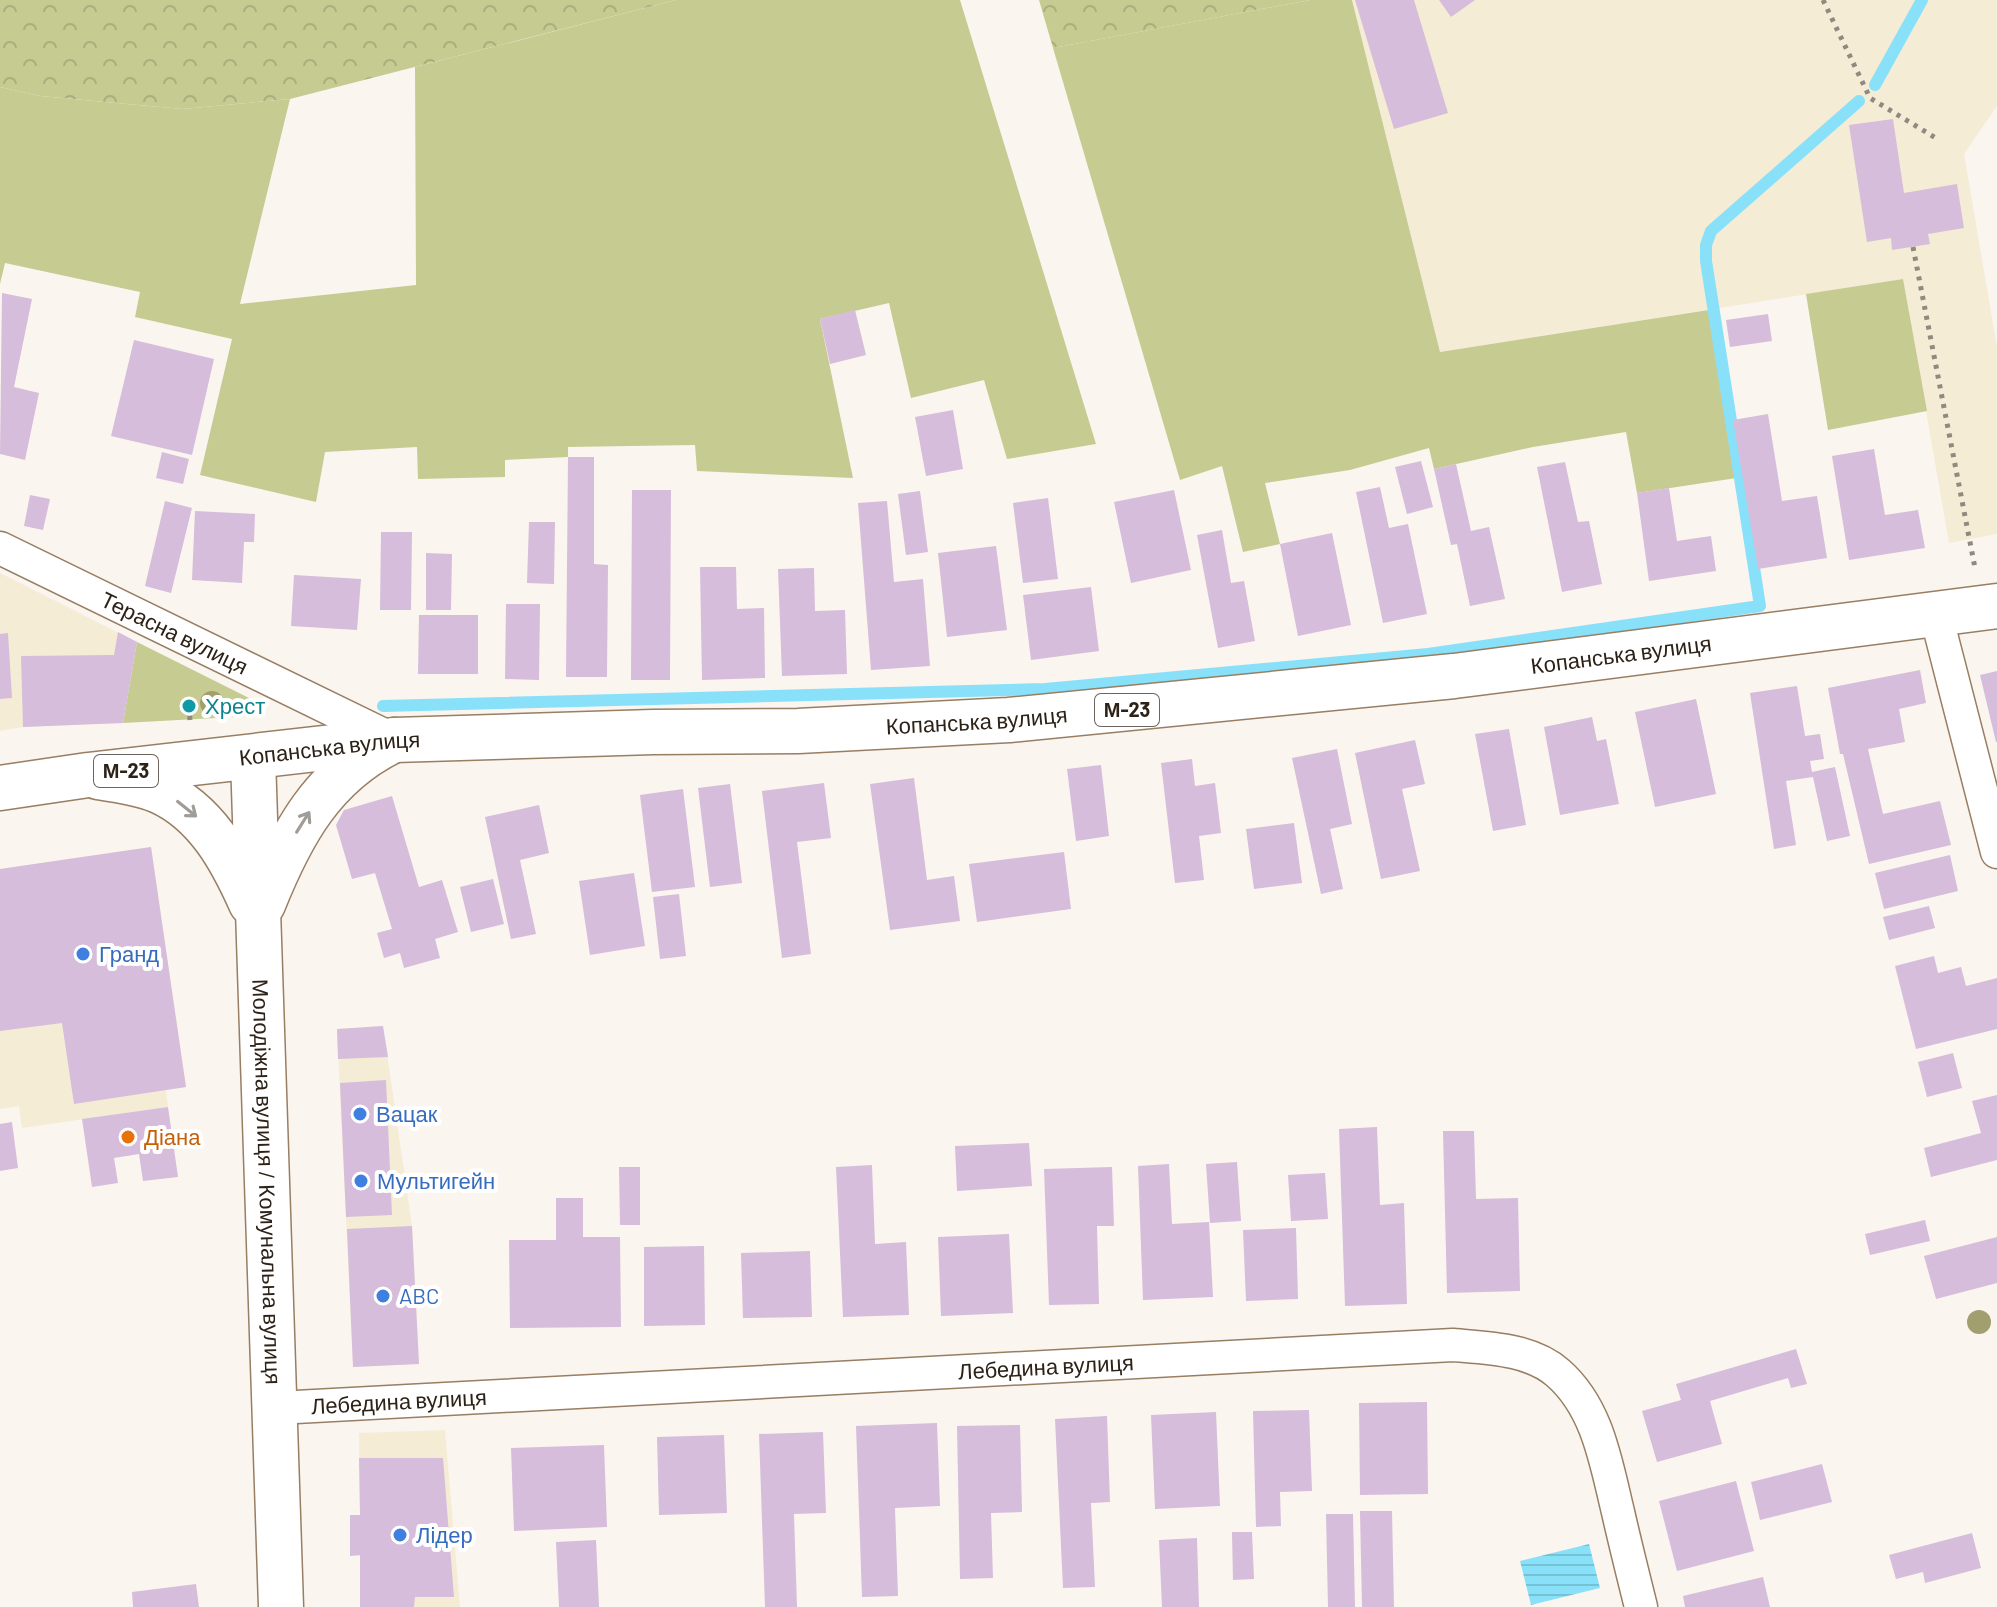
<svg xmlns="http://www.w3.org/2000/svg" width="1997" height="1607" font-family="Barlow,sans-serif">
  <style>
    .commercial { fill: #f5ecd6 }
    .green { fill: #c6cb92 }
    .forest { fill: url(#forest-crowns) }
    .water { fill: url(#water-rules) }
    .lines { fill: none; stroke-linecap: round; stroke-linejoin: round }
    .stream { stroke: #89e1f9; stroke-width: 12 }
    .building { fill: #d5bddb }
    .minor-casing { stroke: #987e63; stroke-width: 35 }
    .secondary-casing { stroke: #987e63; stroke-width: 47 }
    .trunk-casing { stroke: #987e63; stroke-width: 47 }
    .path { stroke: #918880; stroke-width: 5; stroke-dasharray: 4 6; stroke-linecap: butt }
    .minor { stroke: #fff; stroke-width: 32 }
    .secondary { stroke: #fff; stroke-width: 44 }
    .trunk { stroke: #fff; stroke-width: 44 }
    .tree { fill: #a19f6f }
    .oneway { stroke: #a09c97 }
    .culture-dot { fill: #0f9aa8; stroke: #fff; stroke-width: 3 }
    .shop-dot { fill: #3f7fe0; stroke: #fff; stroke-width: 3 }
    .food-dot { fill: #e8710a; stroke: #fff; stroke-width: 3 }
    .labels { text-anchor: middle; stroke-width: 8; stroke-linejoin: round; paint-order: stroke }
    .shield { fill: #fff; stroke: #6c645d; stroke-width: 2 }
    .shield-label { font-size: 20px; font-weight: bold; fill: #2d2217 }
    .street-label { font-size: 22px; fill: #2d2217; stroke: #fff }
    .culture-label { font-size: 22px; fill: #0d838f; stroke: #fff; text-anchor: start }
    .shop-label { font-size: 22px; fill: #366cbe; stroke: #fff; text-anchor: start }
    .food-label { font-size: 22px; fill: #c56008; stroke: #fff; text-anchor: start }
  </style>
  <defs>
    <pattern id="forest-crowns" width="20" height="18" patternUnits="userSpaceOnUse" patternTransform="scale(2)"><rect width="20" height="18" fill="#c6cb92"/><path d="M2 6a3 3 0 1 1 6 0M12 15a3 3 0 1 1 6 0" fill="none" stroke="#aaae7d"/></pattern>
    <pattern id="water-rules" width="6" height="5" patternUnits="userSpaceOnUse" patternTransform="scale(2)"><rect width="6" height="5" fill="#89e1f9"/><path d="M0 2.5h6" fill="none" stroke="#77c1d5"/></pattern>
  </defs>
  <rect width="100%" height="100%" fill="#fbf5ef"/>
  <g class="commercial">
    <polygon points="1352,0 1997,0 1997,106 1964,154 1997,347 1997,534 1949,543 1903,279 1440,352"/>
    <polygon points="0,573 137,642 123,723 23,727 0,731"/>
    <polygon points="151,847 186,1087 166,1090 168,1107 22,1128 19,1106 0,1109 0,869"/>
    <polygon points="383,1026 412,1226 419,1364 353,1367 337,1029"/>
    <polygon points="445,1430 460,1607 360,1607 360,1556 350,1556 360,1515 359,1433"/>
  </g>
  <g class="green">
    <polygon points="676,0 960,0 1096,444 1007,459 984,380 911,398 889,303 820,319 853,478 697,471 695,445 568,447 568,457 505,460 505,477 418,479 417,447 325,452 316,502 200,475 232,339 135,317 140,292 5,263 0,284 0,87 40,96 182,109 290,99 240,304 416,285 415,67"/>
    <polygon points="1310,0 1352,0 1440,352 1715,309 1743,477 1637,493 1626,432 1533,447 1434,469 1429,448 1350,470 1265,483 1280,544 1243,552 1222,466 1180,480 1053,48"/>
    <polygon points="1903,279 1927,411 1828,430 1806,294"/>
    <polygon points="137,642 255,701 253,716 123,723"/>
  </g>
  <g class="forest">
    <polygon points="0,0 676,0 290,99 182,109 40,96 0,87"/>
    <polygon points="1039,0 1310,0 1053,48"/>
  </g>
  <polygon class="water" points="1589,1544 1600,1588 1531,1605 1520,1561"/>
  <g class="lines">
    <g class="stream">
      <polyline points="1875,85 1922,0"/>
      <polyline points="383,706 1045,689 1428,654 1760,606 1706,261 1706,245 1711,231 1859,101"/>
    </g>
  </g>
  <g class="building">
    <polygon points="1355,0 1414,0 1448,113 1394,129"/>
    <polygon points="1439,0 1475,0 1451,17"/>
    <polygon points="1893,119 1904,193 1957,184 1964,228 1928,234 1930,244 1892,250 1891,238 1867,242 1849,125"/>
    <polygon points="2,293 32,299 14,387 39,393 25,460 0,454"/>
    <polygon points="855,310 866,355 830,364 820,319"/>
    <polygon points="1768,314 1772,341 1730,347 1726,320"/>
    <polygon points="134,340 214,359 192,455 111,436"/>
    <polygon points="953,410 963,469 926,476 915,417"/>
    <polygon points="1768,414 1782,501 1817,496 1827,558 1758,569 1733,420"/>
    <polygon points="1874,449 1885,515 1918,510 1925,548 1849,560 1832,456"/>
    <polygon points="162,452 189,459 183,484 156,478"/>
    <polygon points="568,457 594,457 594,564 608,565 607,677 566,677"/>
    <polygon points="1421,461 1433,507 1407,514 1395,467"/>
    <polygon points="1565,462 1578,522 1589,521 1602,584 1562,592 1537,467"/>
    <polygon points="1456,464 1471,531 1489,527 1505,599 1470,606 1457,544 1451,545 1434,469"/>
    <polygon points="1380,487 1389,528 1408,524 1427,614 1383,623 1356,492"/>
    <polygon points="1669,488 1677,541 1711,536 1716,571 1649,581 1637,493"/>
    <polygon points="632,490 671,490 670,680 631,680"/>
    <polygon points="1174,490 1191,570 1131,583 1114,502"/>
    <polygon points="920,491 928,552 906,555 898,494"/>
    <polygon points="30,495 50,499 43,530 24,526"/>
    <polygon points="1048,498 1058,579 1023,583 1013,503"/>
    <polygon points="165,501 192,508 171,593 145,586"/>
    <polygon points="887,501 894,582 923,579 930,666 871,670 858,503"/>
    <polygon points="195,511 255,514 254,542 244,542 242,583 192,580"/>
    <polygon points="529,522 555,522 554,584 527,583"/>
    <polygon points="1222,530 1231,583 1244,581 1255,641 1218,648 1197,535"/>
    <polygon points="381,532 412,532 411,610 380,610"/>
    <polygon points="1332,533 1351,625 1298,636 1280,544"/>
    <polygon points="996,546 1007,630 947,637 938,553"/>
    <polygon points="426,553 452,554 451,610 426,610"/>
    <polygon points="700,567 736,567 737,609 764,608 765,678 702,680"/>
    <polygon points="814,568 815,611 845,610 847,674 782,676 778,569"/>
    <polygon points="294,575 361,579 357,630 291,626"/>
    <polygon points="1091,587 1099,651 1031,660 1023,595"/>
    <polygon points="506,604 540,604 539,680 505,679"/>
    <polygon points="419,615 478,615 478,674 418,674"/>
    <polygon points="118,632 137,642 123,723 23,727 21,656 114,655"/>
    <polygon points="8,633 12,698 0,699 0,634"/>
    <polygon points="1920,670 1926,703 1899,709 1905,742 1868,749 1883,814 1940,801 1951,845 1869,864 1843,754 1840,754 1828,688"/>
    <polygon points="1997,671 1997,742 1996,742 1980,675"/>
    <polygon points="1797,686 1805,736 1820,734 1824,759 1810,761 1812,772 1835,767 1850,836 1827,841 1813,777 1786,781 1796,845 1774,849 1750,693"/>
    <polygon points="1696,699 1716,794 1655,807 1635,712"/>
    <polygon points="1592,717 1597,741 1606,739 1619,804 1560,815 1544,727"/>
    <polygon points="1509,729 1526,825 1493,831 1475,734"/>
    <polygon points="1415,740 1425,784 1402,789 1420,871 1381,879 1355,753"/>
    <polygon points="1337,749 1352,824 1330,829 1343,889 1321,894 1292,758"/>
    <polygon points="1192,759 1195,786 1215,783 1221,833 1199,836 1204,880 1175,883 1161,763"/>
    <polygon points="1101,765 1109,836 1076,841 1067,769"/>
    <polygon points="914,778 927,880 954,876 960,921 890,930 870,784"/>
    <polygon points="824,783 831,838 797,842 811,954 782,958 762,791"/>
    <polygon points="730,784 742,883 710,887 698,788"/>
    <polygon points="683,789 695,887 652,892 640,795"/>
    <polygon points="392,796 419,887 442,880 458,932 435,939 440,958 404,968 400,953 384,958 377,933 392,929 375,873 352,879 336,825 344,810"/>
    <polygon points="539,805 549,853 520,860 536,934 511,939 485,817"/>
    <polygon points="1294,823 1302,883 1254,889 1246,829"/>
    <polygon points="151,847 186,1087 74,1104 62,1023 0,1031 0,869"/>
    <polygon points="1064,852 1071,909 977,922 969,864"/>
    <polygon points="1950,855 1958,891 1884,909 1875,873"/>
    <polygon points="634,873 645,946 590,955 579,881"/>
    <polygon points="493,879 504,924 471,932 460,887"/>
    <polygon points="679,894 686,956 660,959 653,897"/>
    <polygon points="1929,906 1935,928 1889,940 1883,917"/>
    <polygon points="1934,956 1938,973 1961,967 1966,986 1997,978 1997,1029 1916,1049 1895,966"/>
    <polygon points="383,1026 388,1057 338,1059 337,1029"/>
    <polygon points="1953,1053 1962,1088 1927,1097 1918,1062"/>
    <polygon points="386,1080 392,1215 346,1217 340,1083"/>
    <polygon points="1997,1095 1997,1160 1931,1177 1924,1148 1981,1133 1972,1101"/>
    <polygon points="168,1107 178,1177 143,1181 139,1154 114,1158 118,1183 92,1187 82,1119"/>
    <polygon points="12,1122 18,1168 0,1171 0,1124"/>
    <polygon points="1377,1127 1380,1205 1404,1203 1407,1304 1345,1306 1339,1129"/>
    <polygon points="1443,1131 1474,1131 1476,1199 1518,1198 1520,1291 1447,1293"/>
    <polygon points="1029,1143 1032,1186 957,1191 955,1146"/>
    <polygon points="1237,1162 1241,1221 1210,1223 1206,1164"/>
    <polygon points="1169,1164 1172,1224 1209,1222 1213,1297 1143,1300 1138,1166"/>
    <polygon points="872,1165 875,1244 906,1242 909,1315 843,1317 836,1167"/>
    <polygon points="619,1167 640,1167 640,1225 620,1225"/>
    <polygon points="1112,1167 1114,1226 1097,1226 1099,1304 1049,1305 1044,1169"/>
    <polygon points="1325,1173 1328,1219 1291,1221 1288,1175"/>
    <polygon points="556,1198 583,1198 583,1237 620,1237 621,1327 510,1328 509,1240 556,1240"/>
    <polygon points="1925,1220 1930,1241 1870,1255 1865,1234"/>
    <polygon points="412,1226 419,1364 353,1367 347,1229"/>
    <polygon points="1296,1228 1298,1299 1246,1301 1243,1230"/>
    <polygon points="1009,1234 1013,1313 941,1316 938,1237"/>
    <polygon points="1997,1237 1997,1283 1936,1299 1924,1256"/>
    <polygon points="704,1246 705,1325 644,1326 644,1247"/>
    <polygon points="810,1251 812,1317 743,1318 741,1253"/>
    <polygon points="1796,1349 1807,1384 1791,1388 1788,1378 1710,1401 1722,1444 1657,1462 1642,1411 1681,1400 1676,1384"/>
    <polygon points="1427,1402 1428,1494 1360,1495 1359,1403"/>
    <polygon points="1309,1410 1312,1491 1280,1492 1281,1526 1256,1527 1253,1411"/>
    <polygon points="1216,1412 1220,1506 1155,1509 1151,1415"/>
    <polygon points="1107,1416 1110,1502 1091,1503 1095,1587 1063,1588 1055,1419"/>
    <polygon points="937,1423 940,1506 895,1508 898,1596 862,1597 856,1426"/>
    <polygon points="1020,1425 1022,1512 991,1513 993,1578 960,1579 957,1426"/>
    <polygon points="823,1432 826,1513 794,1514 797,1607 765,1607 759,1434"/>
    <polygon points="724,1435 727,1513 659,1515 657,1437"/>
    <polygon points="604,1445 607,1527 514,1531 511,1448"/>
    <polygon points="359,1458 443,1458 454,1597 415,1597 414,1607 360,1607 360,1555 350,1556 350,1515 360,1515"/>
    <polygon points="1822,1464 1832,1502 1760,1520 1751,1482"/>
    <polygon points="1736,1481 1754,1551 1677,1571 1659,1501"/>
    <polygon points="1360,1511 1392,1511 1394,1607 1362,1607"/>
    <polygon points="1326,1514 1353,1514 1355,1607 1328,1607"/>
    <polygon points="1232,1532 1252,1532 1254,1579 1233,1580"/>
    <polygon points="1972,1533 1981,1568 1925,1583 1923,1572 1896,1579 1889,1555"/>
    <polygon points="1197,1538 1199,1607 1162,1607 1159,1540"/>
    <polygon points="596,1540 599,1607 559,1607 556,1542"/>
    <polygon points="1763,1577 1770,1607 1685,1607 1683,1596"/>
    <polygon points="196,1584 199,1607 133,1607 132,1592"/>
  </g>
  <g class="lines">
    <defs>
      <g id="minor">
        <path id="s1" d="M0,548L394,740"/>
        <polyline points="1936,615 1997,852"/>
        <path id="s2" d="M277,1408L1453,1345C1488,1348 1531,1349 1558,1373C1598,1408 1606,1463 1618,1512C1625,1543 1633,1575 1641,1607"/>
      </g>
      <g id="secondary">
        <path id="s3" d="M253,758L281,1607"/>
        <path d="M98,777C118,780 140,783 159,791C206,812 231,858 251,903"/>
        <path d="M263,904C291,834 323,774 394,740"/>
      </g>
      <g id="trunk">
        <path id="s4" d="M0,788L88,775L394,740L653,732L798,731L1009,720L1454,676L1997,606"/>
      </g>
    </defs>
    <use href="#minor" class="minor-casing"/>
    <use href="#secondary" class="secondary-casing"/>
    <use href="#trunk" class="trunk-casing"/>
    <g class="path">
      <polyline points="1823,0 1870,98 1939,140"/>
      <polyline points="1913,247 1975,568"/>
      <polyline points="189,706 190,721"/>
    </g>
    <use href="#minor" class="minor"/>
    <use href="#secondary" class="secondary"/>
    <use href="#trunk" class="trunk"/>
  </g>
  <g class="tree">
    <circle cx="212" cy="703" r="12"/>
    <circle cx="1979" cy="1322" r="12"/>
  </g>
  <defs><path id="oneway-shaft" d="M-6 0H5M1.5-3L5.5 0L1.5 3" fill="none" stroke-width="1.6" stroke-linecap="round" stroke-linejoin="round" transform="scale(2)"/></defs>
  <g class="oneway">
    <use href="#oneway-shaft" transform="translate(187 809) rotate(39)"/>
    <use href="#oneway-shaft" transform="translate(303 822) rotate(-58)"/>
  </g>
  <circle class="culture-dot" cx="189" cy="706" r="8"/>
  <g class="shop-dot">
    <circle cx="83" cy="954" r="8"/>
    <circle cx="360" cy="1114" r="8"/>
    <circle cx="361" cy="1181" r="8"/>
    <circle cx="383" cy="1296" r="8"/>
    <circle cx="400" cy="1535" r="8"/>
  </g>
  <circle class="food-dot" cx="128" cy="1137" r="8"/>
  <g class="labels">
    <g class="shield">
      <rect x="1095" y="694" width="64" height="32" rx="6"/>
      <rect x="94" y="755" width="64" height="32" rx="6"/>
    </g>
    <g class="shield-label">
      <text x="1127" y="717">М-23</text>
      <text x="126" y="778">М-23</text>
    </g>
    <g class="street-label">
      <text dy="8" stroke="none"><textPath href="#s1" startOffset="194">Терасна вулиця</textPath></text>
      <text dy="8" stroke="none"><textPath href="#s4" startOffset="1628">Копанська вулиця</textPath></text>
      <text dy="8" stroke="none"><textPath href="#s4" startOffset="980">Копанська вулиця</textPath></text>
      <text dy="8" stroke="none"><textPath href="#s4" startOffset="332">Копанська вулиця</textPath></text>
      <text dy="8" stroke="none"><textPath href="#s3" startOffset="424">Молодіжна вулиця / Комунальна вулиця</textPath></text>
      <text dy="8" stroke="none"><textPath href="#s2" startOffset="770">Лебедина вулиця</textPath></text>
      <text dy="8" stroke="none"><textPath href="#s2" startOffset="122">Лебедина вулиця</textPath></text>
    </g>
    <g class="culture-label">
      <text x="205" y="714">Хрест</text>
    </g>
    <g class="shop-label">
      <text x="99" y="962">Гранд</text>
      <text x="376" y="1122">Вацак</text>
      <text x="377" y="1189">Мультигейн</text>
      <text x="399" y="1304">ABC</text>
      <text x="416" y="1543">Лідер</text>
    </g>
    <g class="food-label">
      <text x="144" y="1145">Діана</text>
    </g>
  </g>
</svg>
